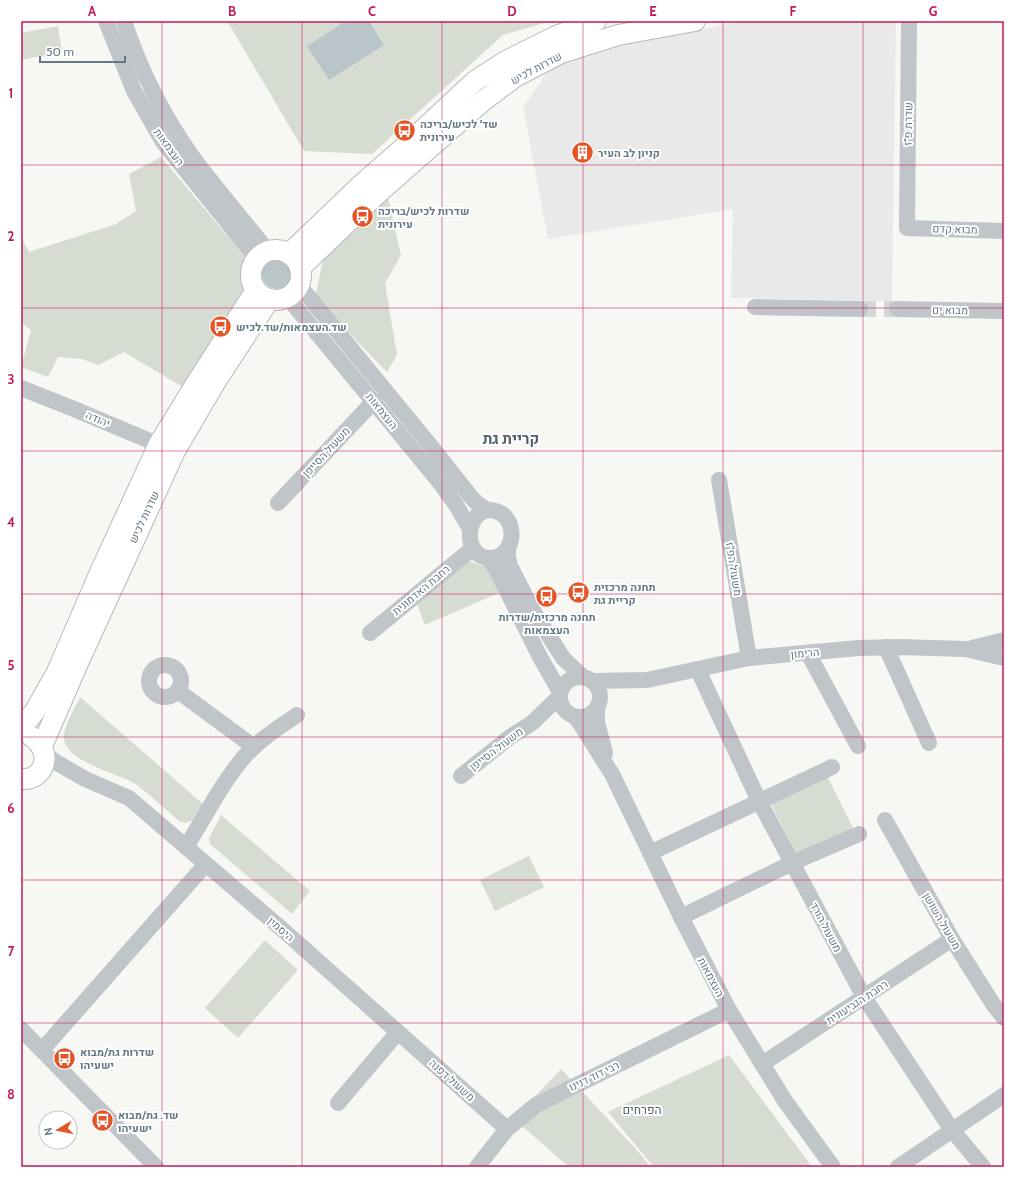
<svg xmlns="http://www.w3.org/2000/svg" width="1025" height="1188" font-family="Cabin,Heebo,sans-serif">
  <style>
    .built { fill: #e8e9e8 }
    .green { fill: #d7dcd3 }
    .water { fill: #b9c5c9 }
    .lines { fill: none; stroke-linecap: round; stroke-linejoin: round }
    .minor-tunnel { stroke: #d3d7d8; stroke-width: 16; stroke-dasharray: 16 8; stroke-linecap: butt }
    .major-casing { stroke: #b4b9bd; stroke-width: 22 }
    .minor { stroke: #c0c5c9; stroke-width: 16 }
    .major { stroke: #fff; stroke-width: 20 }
    .grid { fill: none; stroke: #c2185b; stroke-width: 1; stroke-opacity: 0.55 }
    .labels { text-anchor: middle; stroke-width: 4; stroke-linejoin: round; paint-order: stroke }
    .street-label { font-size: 11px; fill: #667886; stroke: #fff }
    .poi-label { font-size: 11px; font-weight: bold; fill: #667886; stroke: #fff; text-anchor: start }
    .neighbourhood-label { font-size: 12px; fill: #54616b; stroke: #fff }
    .district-label { font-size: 15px; font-weight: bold; fill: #54616b; stroke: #fff }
    .neatline { fill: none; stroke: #c2185b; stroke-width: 1.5 }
    .grid-label { font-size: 13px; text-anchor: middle; font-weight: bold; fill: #c2185b }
  </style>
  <rect width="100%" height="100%" fill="#f7f7f4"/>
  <polygon class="built" points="758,21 896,21 892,301 731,298 733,209 548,239 523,107 550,68 632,42 733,23"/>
  <g class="green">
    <polygon points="227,21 551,21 503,35 372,154 304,151"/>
    <polygon points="58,26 62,52 21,60 21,33"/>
    <path d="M161,157L247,259C243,271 242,280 248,291L186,389L124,352L98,365L82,359L58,357L48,377L21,367L31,330L21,323V237L29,252L116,224L136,211L129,174Z"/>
    <polygon points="388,198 401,255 385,283 397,355 387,372 315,298 323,260"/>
    <polygon points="464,559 488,568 501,592 425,625 416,602"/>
    <path d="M80,697L203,804L193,820L186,823L179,821C165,809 151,796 137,785C119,773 68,763 64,740C62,729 75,708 80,697Z"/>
    <polygon points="827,776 853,828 797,856 771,804"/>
    <polygon points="221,815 310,891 292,914 210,844 209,838"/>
    <polygon points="529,856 544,887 495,911 480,880"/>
    <polygon points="265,940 298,970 238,1038 205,1008"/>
    <polygon points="729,1055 812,1167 654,1167 608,1112"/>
    <polygon points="561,1069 635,1148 651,1167 569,1167 514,1119"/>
  </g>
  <g class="water">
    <polygon points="346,21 369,21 384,45 329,80 307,46"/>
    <circle cx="277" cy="274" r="15"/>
  </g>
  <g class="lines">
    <polyline class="minor-tunnel" points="860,309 897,309"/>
    <defs>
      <g id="major">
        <circle cx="276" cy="275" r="25"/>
        <polyline points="289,254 362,184 402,149 475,81 506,61 556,36 596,21"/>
        <polyline points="300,268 376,195 483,101 515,77 561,53 618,35 695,21"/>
        <polyline points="21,729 35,711 56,674 101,570 159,444 194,387 256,290"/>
        <polyline points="42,746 78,663 175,451 216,381 269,300"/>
        <path d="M21,779C46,781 53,750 32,737"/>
      </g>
    </defs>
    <use href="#major" class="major-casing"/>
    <g class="minor">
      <polyline points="106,21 134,91 163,142 257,259"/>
      <path d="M124,21C140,70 164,117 194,159C217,190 244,221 268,251"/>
      <polyline points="909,21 907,228 1004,231"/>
      <polyline points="299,285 434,450 471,497 478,504 487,510"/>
      <polyline points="288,298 441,484 456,505 470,529"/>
      <polyline points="755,307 860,309"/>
      <polyline points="897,309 1004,311"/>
      <polyline points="21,388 74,409 169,449"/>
      <polyline points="719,480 749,658"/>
      <polyline points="278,503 374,401"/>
      <path d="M487,510C519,509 519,556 491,558C464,559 463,516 487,510Z"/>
      <polyline points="508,548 508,557 510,566 532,609 563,658 583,677"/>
      <polyline points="488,558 495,567 540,657 560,692"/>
      <polyline points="370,633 473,548"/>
      <polyline points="886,647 929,743"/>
      <polyline points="972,648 1004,640"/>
      <polyline points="808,653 858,746"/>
      <circle cx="165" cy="681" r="16"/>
      <polyline points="698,670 759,801 864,997 952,1130 983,1167"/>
      <circle cx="580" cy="697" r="20"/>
      <polyline points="592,681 647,680 749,658 859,648 900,647 965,649 1004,658"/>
      <polyline points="178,691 254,747"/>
      <polyline points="597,708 597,722 605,753"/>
      <polyline points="576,717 612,774 681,917 729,1010 785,1101 833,1167"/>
      <polyline points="45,753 54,761 85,779 129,798 283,930 507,1129"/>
      <polyline points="461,776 510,737 532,723 559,697"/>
      <polyline points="885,820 952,939 993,1004 1004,1018"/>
      <path d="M186,847C205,817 221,784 244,757C259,740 279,727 297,715"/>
      <polyline points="650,853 832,767"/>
      <polyline points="681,917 792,863 859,834"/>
      <polyline points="21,1029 156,1167"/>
      <polyline points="42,1050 206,864"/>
      <polyline points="762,1064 952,939"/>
      <polyline points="338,1103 398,1032"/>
      <polyline points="477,1167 507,1129 536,1105 729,1010"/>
      <polyline points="898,1167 1004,1095"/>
    </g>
    <use href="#major" class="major"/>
  </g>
  <path class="grid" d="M162,21V1167M302,21V1167M442,21V1167M583,21V1167M723,21V1167M863,21V1167M21,165H1004M21,308H1004M21,451H1004M21,594H1004M21,737H1004M21,880H1004M21,1023H1004"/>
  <defs>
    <symbol id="bus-disc" viewBox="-11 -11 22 22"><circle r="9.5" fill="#e55427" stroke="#fff"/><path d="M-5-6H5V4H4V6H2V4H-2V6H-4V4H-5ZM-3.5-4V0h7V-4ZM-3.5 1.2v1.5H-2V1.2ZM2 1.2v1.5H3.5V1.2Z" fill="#fff"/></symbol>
    <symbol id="building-disc" viewBox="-11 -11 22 22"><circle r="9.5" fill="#e55427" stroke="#fff"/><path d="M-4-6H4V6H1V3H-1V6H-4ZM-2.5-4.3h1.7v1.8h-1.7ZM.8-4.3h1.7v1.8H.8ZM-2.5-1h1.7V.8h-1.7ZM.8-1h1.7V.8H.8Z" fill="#fff"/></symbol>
  </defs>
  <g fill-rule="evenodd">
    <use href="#bus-disc" x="392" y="118" width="25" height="25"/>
    <use href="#building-disc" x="570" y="140" width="25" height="25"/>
    <use href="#bus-disc" x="350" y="204" width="25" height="25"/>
    <use href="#bus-disc" x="208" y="314" width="25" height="25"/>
    <use href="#bus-disc" x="566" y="580" width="25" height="25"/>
    <use href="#bus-disc" x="534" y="584" width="25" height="25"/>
    <use href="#bus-disc" x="52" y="1046" width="25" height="25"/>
    <use href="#bus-disc" x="90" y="1108" width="25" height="25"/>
  </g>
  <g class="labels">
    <g class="street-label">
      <text transform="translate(536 68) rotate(-28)" y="4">שדרות לכיש</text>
      <text transform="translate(908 124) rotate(-89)" y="4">שדרת פ"ז</text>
      <text transform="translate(169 147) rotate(54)" y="4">העצמאות</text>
      <text transform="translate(955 229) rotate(2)" y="4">מבוא קדם</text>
      <text transform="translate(950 310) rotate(1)" y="4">מבוא ים</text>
      <text transform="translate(382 411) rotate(51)" y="4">העצמאות</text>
      <text transform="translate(98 419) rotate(23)" y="4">יהודה</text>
      <text transform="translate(326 452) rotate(-47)" y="4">משעול הסייפן</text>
      <text transform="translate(144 517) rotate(-65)" y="4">שדרות לכיש</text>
      <text transform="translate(734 569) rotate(81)" y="4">משעול הפ"ז</text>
      <text transform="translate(421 590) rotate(-40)" y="4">רחבת האדמונית</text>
      <text transform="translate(805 653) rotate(-5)" y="4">הרימון</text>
      <text transform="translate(496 749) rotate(-37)" y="4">משעול הסייפן</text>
      <text transform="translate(942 921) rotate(60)" y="4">משעול השושן</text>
      <text transform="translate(826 927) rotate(62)" y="4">משעול הורד</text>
      <text transform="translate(281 929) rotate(41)" y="4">היסמין</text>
      <text transform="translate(711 977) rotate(62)" y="4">העצמאות</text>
      <text transform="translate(857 1002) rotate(-33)" y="4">רחבת הגביעונית</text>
      <text transform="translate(594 1076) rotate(-26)" y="4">רבי דוד דנינו</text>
      <text transform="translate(452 1080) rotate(42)" y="4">משעול דפנה</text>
    </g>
    <g class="poi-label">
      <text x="420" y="128">שד׳ לכיש/בריכה<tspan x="420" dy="13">עירונית</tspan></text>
      <text x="598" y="157">קניון לב העיר</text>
      <text x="378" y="215">שדרות לכיש/בריכה<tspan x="378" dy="13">עירונית</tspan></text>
      <text x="236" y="331">שד.העצמאות/שד.לכיש</text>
      <text x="594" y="591">תחנה מרכזית<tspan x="594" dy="13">קריית גת</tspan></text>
      <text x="547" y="621" text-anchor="middle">תחנה מרכזית/שדרות<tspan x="547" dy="13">העצמאות</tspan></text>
      <text x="80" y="1056">שדרות גת/מבוא<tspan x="80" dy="13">ישעיהו</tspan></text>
      <text x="118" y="1119">שד. גת/מבוא<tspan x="118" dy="13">ישעיהו</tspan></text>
    </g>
    <g class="neighbourhood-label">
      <text x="642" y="1114">הפרחים</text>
    </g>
    <g class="district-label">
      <text x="511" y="444">קריית גת</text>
    </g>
  </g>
  <rect width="1025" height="1188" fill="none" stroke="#ffffff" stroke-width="44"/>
  <g transform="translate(58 1130) rotate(260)"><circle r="19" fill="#ffffff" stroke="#c2c9cf"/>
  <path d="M0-3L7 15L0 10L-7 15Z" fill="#e55427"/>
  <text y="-6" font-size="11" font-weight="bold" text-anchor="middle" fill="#667886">N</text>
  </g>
  <path d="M40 56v6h85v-6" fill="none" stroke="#667886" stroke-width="2"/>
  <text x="46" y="56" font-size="12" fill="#667886" stroke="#ffffff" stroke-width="3" paint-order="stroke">50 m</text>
  <rect x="22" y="22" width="981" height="1144" class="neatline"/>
  <g class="grid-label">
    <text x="92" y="16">A</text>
    <text x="232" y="16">B</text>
    <text x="372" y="16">C</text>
    <text x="512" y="16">D</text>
    <text x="653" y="16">E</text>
    <text x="793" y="16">F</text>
    <text x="933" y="16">G</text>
    <text x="11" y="98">1</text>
    <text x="11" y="241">2</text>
    <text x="11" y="384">3</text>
    <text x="11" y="527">4</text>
    <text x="11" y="670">5</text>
    <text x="11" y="813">6</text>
    <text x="11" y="956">7</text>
    <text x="11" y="1099">8</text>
  </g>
</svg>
